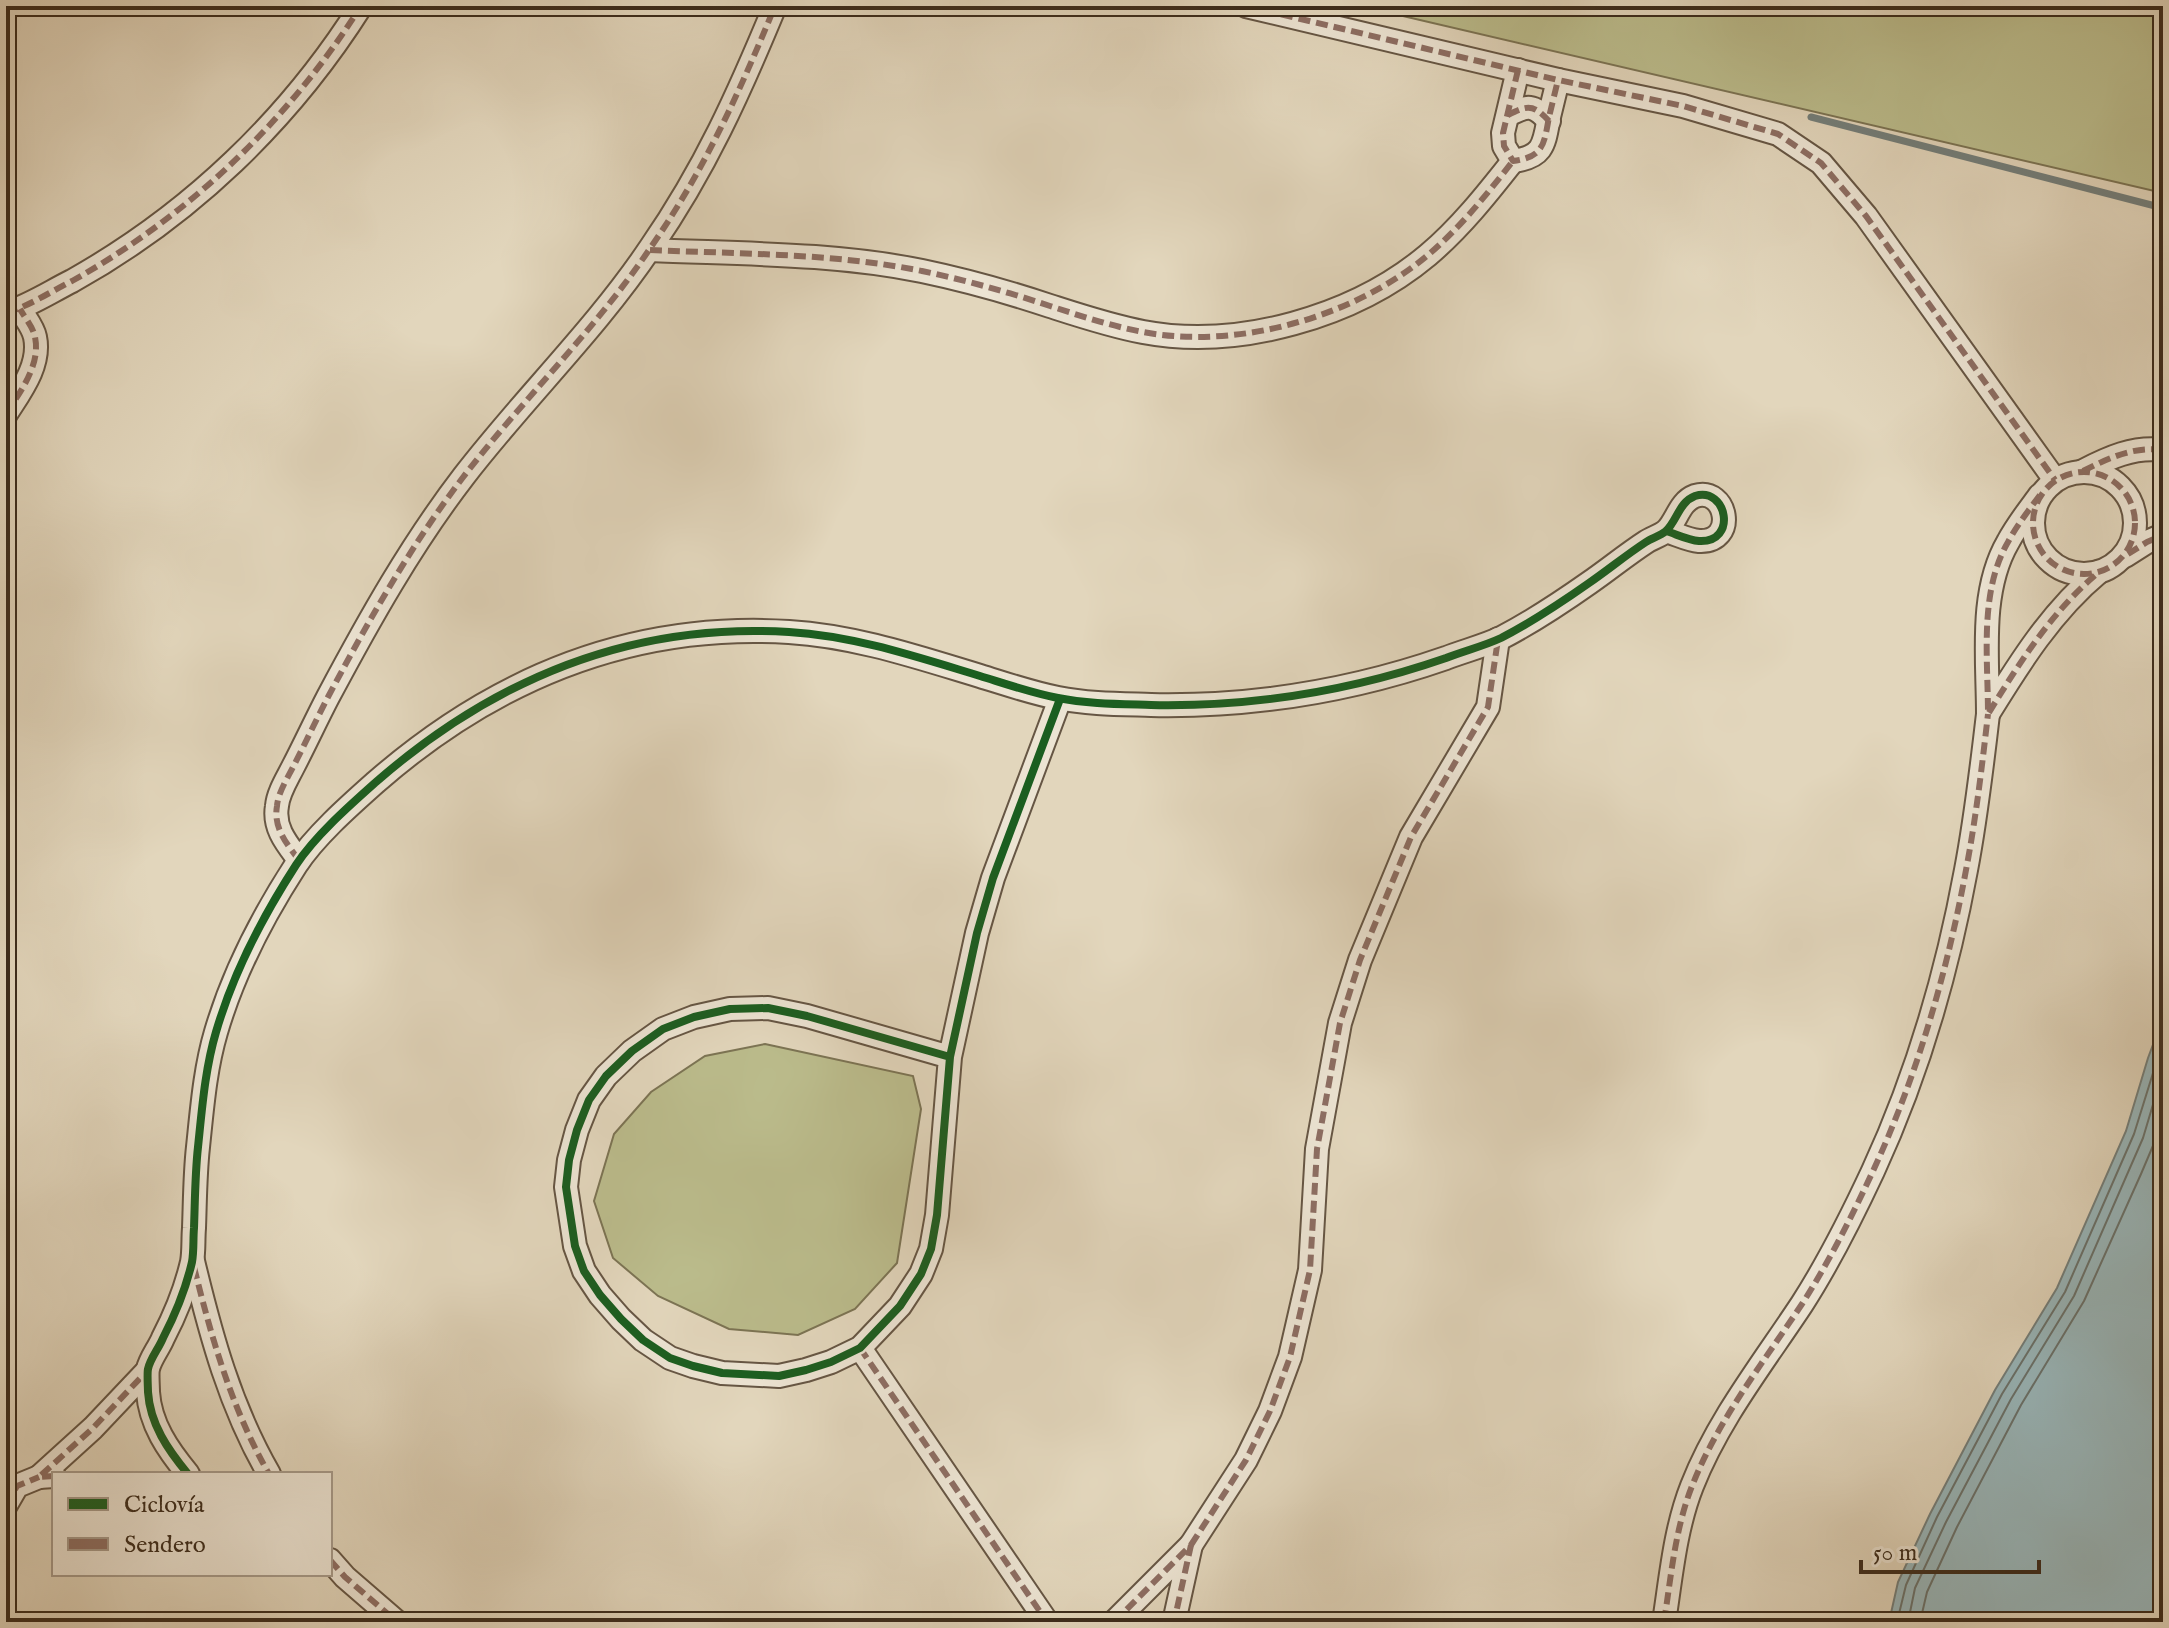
<svg xmlns="http://www.w3.org/2000/svg" width="2169" height="1628" font-family="'IM FELL English',serif">
  <style>
    .green { fill: #bbbc8c; stroke: #7c7454; stroke-width: 2 }
    .water { fill: #99b7bb; stroke: #747f7b; stroke-width: 2 }
    .lines { fill: none; stroke-linecap: round; stroke-linejoin: round }
    .shore { stroke: #6a726c; stroke-width: 2 }
    .stream { stroke: #747f7b; stroke-width: 7 }
    .minor-casing { stroke: #665644; stroke-width: 26 }
    .minor { stroke: #ece4d3; stroke-width: 22 }
    .quiet { stroke: #8d6e63; stroke-width: 6; stroke-dasharray: 12 6; stroke-linecap: butt }
    .cycleway-casing { stroke: #ece4d3; stroke-width: 13 }
    .cycleway { stroke: #1b5e20; stroke-width: 8 }
  </style>
  <rect width="100%" height="100%" fill="#e2d6bc"/>
  <filter id="stains"><feTurbulence type="fractalNoise" baseFrequency=".0025" numOctaves="4"/><feColorMatrix values="0 0 0 0 .2 0 0 0 0 .09 0 0 0 0 .02 0 0 0 .5 -.17"/></filter>
  <radialGradient id="worn" r=".72"><stop offset=".6" stop-color="#630" stop-opacity="0"/><stop offset="1" stop-color="#630" stop-opacity=".3"/></radialGradient>
  <g class="green">
    <polygon points="1360,6 2163,6 2163,193"/>
    <polygon points="765,1044 913,1076 921,1109 897,1263 855,1309 798,1335 729,1329 658,1296 613,1258 594,1201 614,1134 651,1092 705,1056"/>
  </g>
  <polygon class="water" points="2163,1018 2163,1622 1889,1622 1898,1582 1930,1514 1995,1390 2057,1288 2126,1131 2148,1058"/>
  <g class="lines">
    <g class="shore">
      <polyline points="1897,1622 1906,1585 1937,1517 2002,1394 2065,1292 2134,1134 2163,1041"/>
      <polyline points="1908,1622 1915,1588 1946,1522 2011,1399 2074,1296 2143,1138 2163,1071"/>
      <polyline points="1920,1622 1927,1592 1957,1527 2021,1405 2084,1301 2141,1174 2155,1141 2163,1111"/>
    </g>
    <polyline class="stream" points="1811,117 2163,208"/>
    <defs>
      <g id="minor">
        <polyline points="1246,6 1558,80 1683,106 1778,134 1821,163 1866,216 2055,480"/>
        <path d="M1518,70L1503,133L1504,146L1513,161C1544,157 1544,144 1549,117C1552,105 1555,92 1558,80"/>
        <path d="M1508,115C1528,105 1533,104 1549,121"/>
        <path d="M650,250C740,254 833,253 922,271C965,280 1008,292 1050,306C1081,316 1111,326 1143,332C1238,350 1354,317 1428,255C1460,228 1487,194 1513,161"/>
        <path d="M6,313C29,306 50,292 72,281C190,215 289,120 361,6"/>
        <path d="M6,414C20,392 41,365 35,337C33,327 25,318 20,309"/>
        <path d="M2083,471C2108,458 2134,446 2163,450"/>
        <circle cx="2084" cy="523" r="51"/>
        <path d="M2040,495C2029,510 2017,525 2008,542C1979,592 1988,658 1988,714C2020,662 2052,611 2099,572"/>
        <polyline points="2125,556 2147,542 2163,535"/>
        <path d="M299,860C287,844 273,828 277,806C278,793 287,779 293,767C305,744 316,720 328,697C369,620 411,545 464,476C524,398 596,329 651,247C705,169 739,93 775,6"/>
        <polyline points="950,1057 807,1016 768,1008 730,1009 694,1017 663,1029 632,1051 606,1076 589,1100 577,1130 569,1160 566,1187 575,1246 584,1271 600,1295 621,1319 643,1340 670,1358 693,1366 722,1373 779,1376 806,1370 831,1362 860,1348 900,1306 921,1274 931,1249 937,1215 950,1057 977,933 993,878 1060,699"/>
        <path d="M193,1261C211,1336 230,1406 269,1474"/>
        <polyline points="860,1348 1047,1622"/>
        <path d="M188,1474C168,1450 150,1424 148,1392C148,1388 147,1373 148,1369C150,1359 159,1348 163,1338C175,1315 186,1288 192,1262C194,1251 193,1239 194,1228C195,1201 195,1174 198,1147C202,1109 205,1069 216,1032C233,974 263,916 296,865C315,836 349,806 376,782C494,679 630,622 789,632C855,636 917,657 980,676C1006,684 1032,693 1058,698C1088,704 1120,704 1151,705C1252,707 1351,691 1446,658C1464,651 1484,646 1501,638C1530,623 1562,602 1589,583C1608,570 1626,555 1646,542C1652,538 1660,536 1666,531C1677,521 1679,502 1695,496C1727,486 1738,543 1699,541C1688,540 1676,534 1666,531"/>
        <polyline points="54,1476 39,1477 93,1428 147,1371"/>
        <polyline points="6,1505 17,1486 39,1477"/>
        <polyline points="1191,1545 1246,1460 1270,1411 1290,1357 1310,1270 1317,1149 1340,1023 1360,960 1411,837 1488,707 1498,639"/>
        <polyline points="330,1560 345,1577 397,1622"/>
        <polyline points="1114,1622 1191,1545 1174,1622"/>
        <path d="M1664,1622C1671,1577 1675,1529 1692,1486C1718,1420 1763,1363 1802,1304C1829,1262 1852,1216 1873,1171C1917,1076 1947,973 1966,870C1976,818 1982,766 1988,714"/>
      </g>
    </defs>
    <use href="#minor" class="minor-casing"/>
    <use href="#minor" class="minor"/>
    <g class="quiet">
      <polyline points="1246,6 1558,80 1683,106 1778,134 1821,163 1866,216 2055,480"/>
      <path d="M1518,70L1503,133L1504,146L1513,161C1544,157 1544,144 1549,117C1552,105 1555,92 1558,80"/>
      <path d="M1508,115C1528,105 1533,104 1549,121"/>
      <path d="M650,250C740,254 833,253 922,271C965,280 1008,292 1050,306C1081,316 1111,326 1143,332C1238,350 1354,317 1428,255C1460,228 1487,194 1513,161"/>
      <path d="M6,313C29,306 50,292 72,281C190,215 289,120 361,6"/>
      <path d="M6,414C20,392 41,365 35,337C33,327 25,318 20,309"/>
      <path d="M2083,471C2109,458 2134,446 2163,450"/>
      <circle cx="2084" cy="523" r="51"/>
      <path d="M2040,495C2029,510 2017,525 2008,542C1979,592 1988,658 1988,714C2020,662 2052,611 2099,572"/>
      <polyline points="2128,554 2147,542 2163,535"/>
      <path d="M299,860C287,844 273,828 277,806C278,793 287,779 293,767C305,744 316,720 328,697C369,620 411,545 464,476C524,398 596,329 651,247C705,169 739,93 775,6"/>
      <path d="M194,1267C212,1340 232,1409 269,1474"/>
      <polyline points="860,1348 1047,1622"/>
      <polyline points="54,1476 39,1477 93,1428 147,1371"/>
      <polyline points="6,1505 17,1486 39,1477"/>
      <polyline points="1191,1545 1246,1460 1270,1411 1290,1357 1310,1270 1317,1149 1340,1023 1360,960 1411,837 1488,707 1498,639"/>
      <polyline points="330,1560 345,1577 397,1622"/>
      <polyline points="1114,1622 1191,1545 1174,1622"/>
      <path d="M1664,1622C1671,1577 1675,1529 1692,1486C1718,1420 1763,1363 1802,1304C1829,1262 1852,1216 1873,1171C1917,1076 1947,973 1966,870C1976,818 1982,766 1988,714"/>
    </g>
    <defs>
      <g id="cycleway">
        <polyline points="950,1057 807,1016 768,1008 730,1009 694,1017 663,1029 632,1051 606,1076 589,1100 577,1130 569,1160 566,1187 575,1246 584,1271 600,1295 621,1319 643,1340 670,1358 693,1366 722,1373 779,1376 806,1370 831,1362 860,1348 900,1306 921,1274 931,1249 937,1215 950,1057 977,933 993,878 1060,699"/>
        <path d="M188,1474C168,1450 150,1424 148,1392C148,1388 147,1373 148,1369C150,1359 159,1348 163,1338C175,1315 186,1288 192,1262C194,1251 193,1239 194,1228C195,1201 195,1174 198,1147C202,1109 205,1069 216,1032C233,974 263,916 296,865C315,836 349,806 376,782C494,679 630,622 789,632C855,636 917,657 980,676C1006,684 1032,693 1058,698C1088,704 1120,704 1151,705C1252,707 1351,691 1446,658C1464,651 1484,646 1501,638C1530,623 1562,602 1589,583C1608,570 1626,555 1646,542C1652,538 1660,536 1666,531C1677,521 1679,502 1695,496C1727,486 1738,543 1699,541C1688,540 1676,534 1666,531"/>
      </g>
    </defs>
    <use href="#cycleway" class="cycleway-casing"/>
    <use href="#cycleway" class="cycleway"/>
  </g>
  <rect width="2169" height="1628" fill="none" stroke="#e2d6bc" stroke-width="32"/>
  <rect x="8" y="8" width="2153" height="1612" fill="none" stroke="#3c2c1c" stroke-width="4"/>
  <rect x="16" y="16" width="2137" height="1596" fill="none" stroke="#3c2c1c" stroke-width="2"/>
  <rect x="52" y="1472" width="280" height="104" fill="#ece4d3" stroke="#a69a8a" stroke-width="2"/>
  <rect x="68" y="1498" width="40" height="12" fill="#1b5e20" stroke="#a69a8a" stroke-width="2"/>
  <text x="124" y="1512" font-size="24" fill="#3c2c1c">Ciclovía</text>
  <rect x="68" y="1538" width="40" height="12" fill="#8d6e63" stroke="#a69a8a" stroke-width="2"/>
  <text x="124" y="1552" font-size="24" fill="#3c2c1c">Sendero</text>
  <path d="M1861 1560v12h178v-12" fill="none" stroke="#3c2c1c" stroke-width="4"/>
  <text x="1873" y="1560" font-size="24" fill="#3c2c1c" stroke="#ece4d3" stroke-width="6" paint-order="stroke">50 m</text>
  <rect width="100%" height="100%" filter="url(#stains)"/>
  <rect width="100%" height="100%" fill="url(#worn)"/>
</svg>
